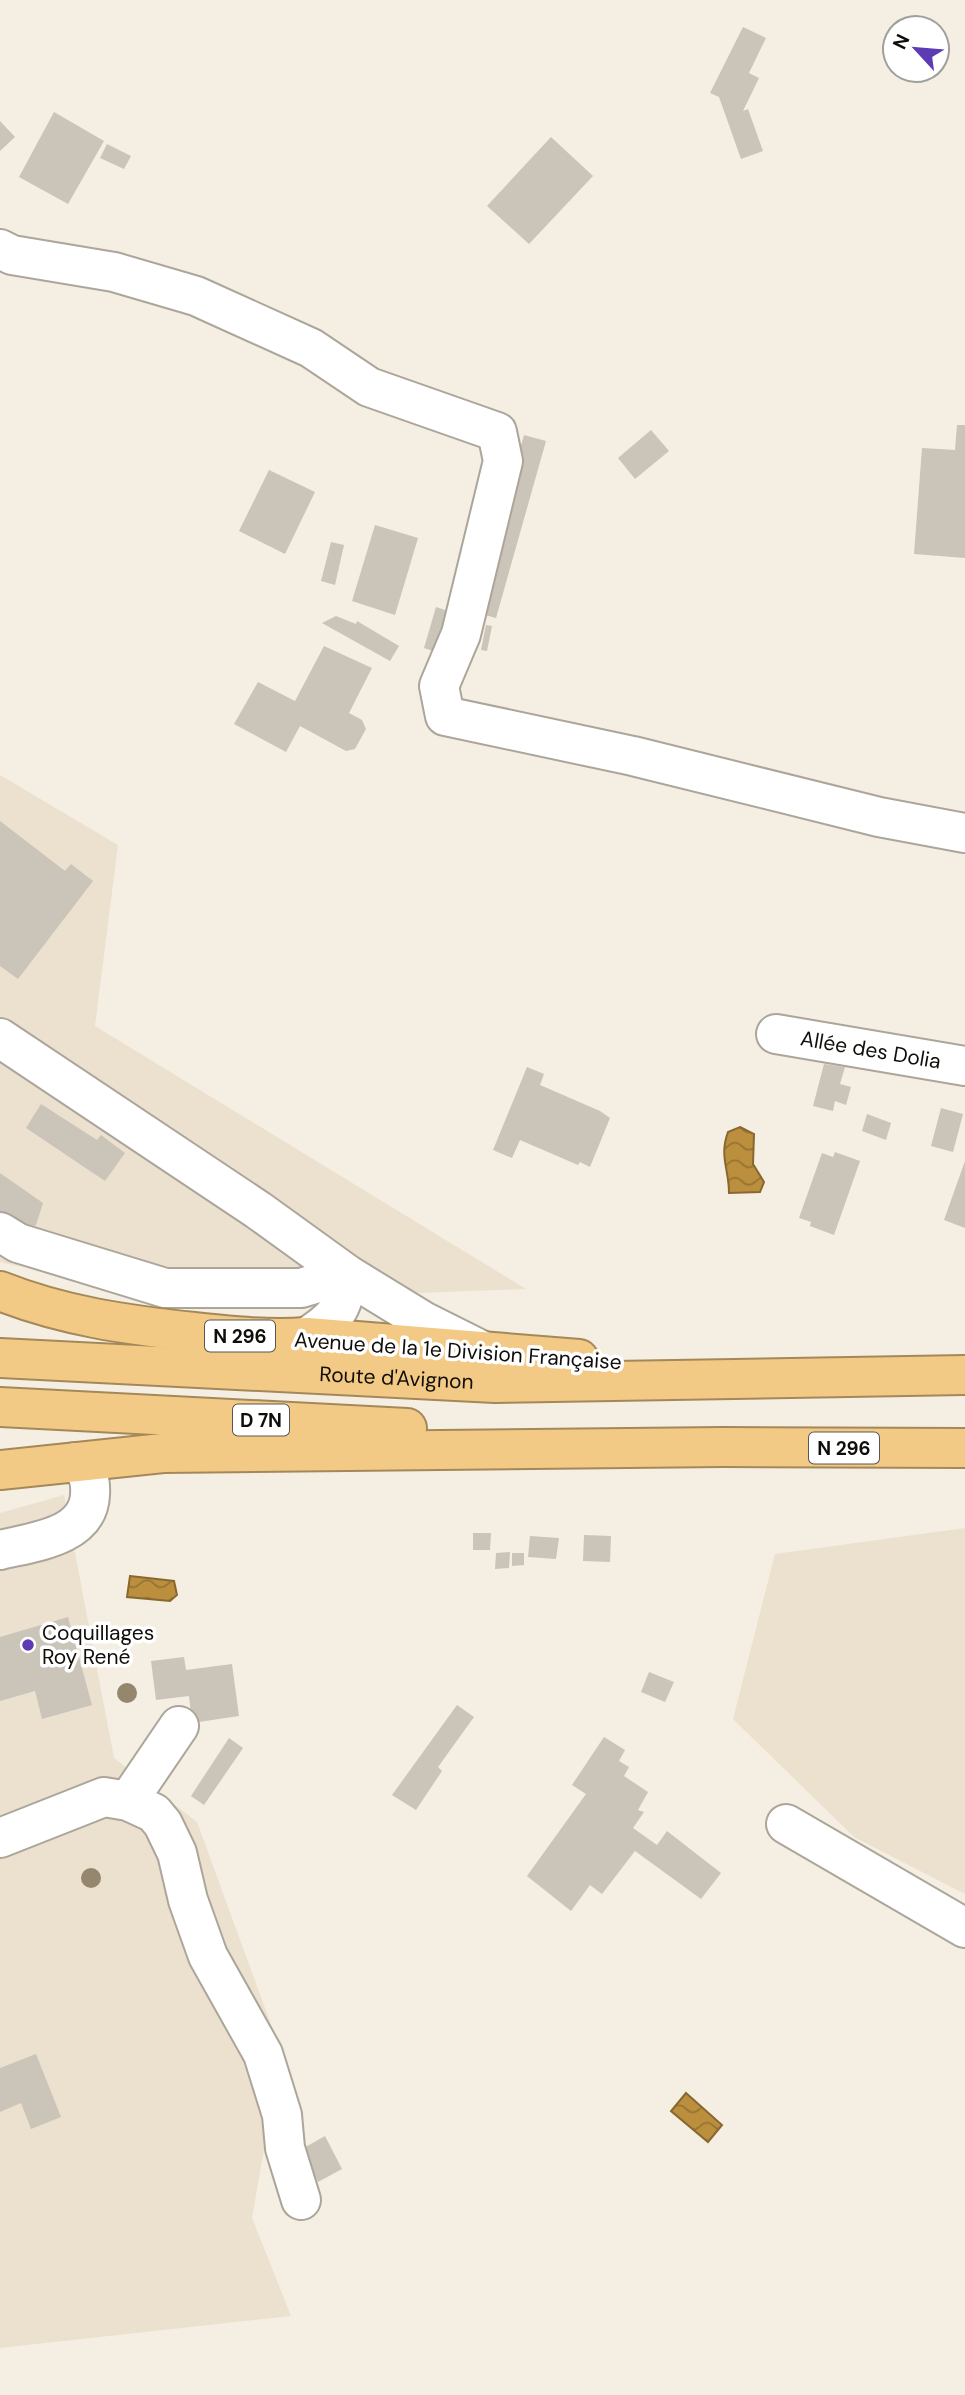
<svg xmlns="http://www.w3.org/2000/svg" width="965" height="2395" font-family="'DM Sans',sans-serif">
  <style>
    .built { fill: #ece1cf }
    .water { fill: url(#water-waves); stroke: #88682e; stroke-width: 2 }
    .building { fill: #cac4b9 }
    .lines { fill: none; stroke-linecap: round; stroke-linejoin: round }
    .minor-casing { stroke: #aca59a; stroke-width: 42 }
    .highway-casing { stroke: #a4885a; stroke-width: 42 }
    .minor { stroke: #fff; stroke-width: 38 }
    .highway { stroke: #f3ca85; stroke-width: 38 }
    .tree { fill: #95876e }
    .poi-dot { fill: #5c3bb3; stroke: #fff; stroke-width: 2.5 }
    .labels { text-anchor: middle; stroke-width: 7; stroke-linejoin: round; paint-order: stroke }
    .shield { fill: #fff; stroke: #585654; stroke-width: 2 }
    .shield-label { font-size: 19px; font-weight: bold; fill: #100e0a }
    .street-label { font-size: 21px; fill: #100e0a; stroke: #fff }
    .poi-label { font-size: 21px; fill: #100e0a; stroke: #fff; text-anchor: start }
  </style>
  <defs>
    <pattern id="water-waves" width="16" height="10" patternUnits="userSpaceOnUse" patternTransform="scale(1.75)"><rect width="16" height="10" fill="#bb8f3e"/><path d="M0 5q4-4 8 0t8 0" fill="none" stroke="#977332"/></pattern>
  </defs>
  <rect width="100%" height="100%" fill="#f5eee2"/>
  <g class="built">
    <polygon points="0,775 118,845 95,1026 526,1289 178,1302 0,1262"/>
    <polygon points="64,1495 114,1758 197,1822 281,2052 252,2218 291,2316 0,2348 0,1513"/>
    <polygon points="965,1528 965,1894 854,1837 733,1719 775,1554"/>
  </g>
  <g class="water">
    <path d="M740,1127L754,1134L753,1164L764,1182L760,1192L729,1193C729,1169 719,1156 728,1132Z"/>
    <polygon points="130,1576 174,1581 177,1595 170,1601 127,1597"/>
    <polygon points="686,2093 722,2125 708,2142 671,2111"/>
  </g>
  <g class="building">
    <polygon points="743,27 766,38 749,73 759,78 743,111 748,109 763,151 741,159 719,97 710,93"/>
    <polygon points="54,112 104,141 68,204 19,177"/>
    <polygon points="0,121 15,137 0,151"/>
    <polygon points="551,137 593,176 529,244 487,206"/>
    <polygon points="107,144 131,156 124,169 100,158"/>
    <polygon points="957,425 965,425 965,558 914,554 922,448 955,450"/>
    <polygon points="651,430 669,451 635,479 618,458"/>
    <polygon points="524,435 546,441 496,618 474,612"/>
    <polygon points="269,470 315,492 285,554 239,531"/>
    <polygon points="375,525 418,538 395,615 352,601"/>
    <polygon points="331,542 344,545 335,585 321,581"/>
    <polygon points="436,607 448,611 439,653 424,648"/>
    <polygon points="336,616 356,624 357,621 399,646 390,661 322,623"/>
    <polygon points="486,625 492,626 487,651 481,650"/>
    <polygon points="324,646 372,668 349,713 362,720 366,729 355,749 346,751 300,726 286,752 234,724 258,682 295,701"/>
    <polygon points="0,821 65,871 71,864 93,881 18,979 0,966"/>
    <polygon points="824,1064 845,1067 840,1084 851,1087 846,1105 835,1101 833,1111 813,1106"/>
    <polygon points="527,1067 544,1074 540,1085 600,1111 610,1118 590,1167 580,1162 578,1165 520,1140 512,1158 493,1150"/>
    <polygon points="41,1104 97,1140 101,1135 125,1153 105,1181 26,1128"/>
    <polygon points="941,1108 963,1114 953,1152 931,1146"/>
    <polygon points="867,1114 891,1123 886,1140 862,1131"/>
    <polygon points="835,1152 860,1161 834,1235 810,1226 811,1222 799,1218 822,1153 833,1157"/>
    <polygon points="965,1161 965,1228 944,1220"/>
    <polygon points="0,1173 43,1203 36,1225 32,1227 0,1221"/>
    <polygon points="473,1533 491,1533 490,1550 473,1550"/>
    <polygon points="584,1535 611,1536 610,1562 583,1561"/>
    <polygon points="530,1536 559,1538 556,1559 528,1557"/>
    <polygon points="510,1552 509,1568 495,1569 496,1553"/>
    <polygon points="512,1553 524,1553 524,1565 512,1566"/>
    <polygon points="68,1617 92,1705 42,1719 35,1691 0,1701 0,1637"/>
    <polygon points="184,1657 186,1670 232,1664 239,1716 192,1723 189,1696 156,1700 151,1661"/>
    <polygon points="649,1672 674,1682 665,1702 641,1692"/>
    <polygon points="457,1705 474,1717 438,1767 442,1771 416,1810 392,1795"/>
    <polygon points="604,1737 625,1750 619,1761 629,1767 624,1776 648,1792 638,1810 644,1812 633,1828 657,1845 667,1831 721,1873 701,1899 635,1851 602,1894 590,1885 571,1911 527,1876 586,1794 572,1785"/>
    <polygon points="229,1738 243,1748 204,1805 191,1796"/>
    <polygon points="36,2054 61,2117 31,2129 21,2103 0,2112 0,2068"/>
    <polygon points="325,2136 342,2169 318,2182 302,2149"/>
  </g>
  <g class="lines">
    <defs>
      <g id="minor">
        <polyline points="0,249 12,255 114,272 196,296 311,348 369,387 497,432 503,461 461,634 439,686 445,716 633,756 879,817 965,833"/>
        <path id="s1" d="M776,1034L965,1066"/>
        <polyline points="0,1038 258,1210 348,1275 423,1321 485,1352"/>
        <polyline points="0,1232 18,1243 165,1288 301,1288 318,1283 334,1266"/>
        <path d="M307,1337C336,1318 343,1310 348,1275"/>
        <path d="M0,1550C33,1542 88,1537 90,1495C91,1479 88,1472 76,1462"/>
        <polyline points="128,1801 179,1726"/>
        <polyline points="786,1824 965,1928"/>
        <polyline points="0,1838 104,1797 128,1801 154,1813 163,1824 177,1853 188,1900 208,1956 263,2054 282,2115 285,2148 301,2200"/>
      </g>
      <g id="highway">
        <path d="M0,1291C63,1316 127,1325 194,1332C232,1336 269,1340 307,1337L579,1359"/>
        <path id="s2" d="M0,1358L495,1383L965,1375"/>
        <polyline points="0,1407 407,1428"/>
        <polyline points="0,1470 163,1453 723,1447 965,1448"/>
      </g>
    </defs>
    <use href="#minor" class="minor-casing"/>
    <use href="#highway" class="highway-casing"/>
    <use href="#minor" class="minor"/>
    <use href="#highway" class="highway"/>
  </g>
  <g class="tree">
    <circle cx="127" cy="1693" r="10"/>
    <circle cx="91" cy="1878" r="10"/>
  </g>
  <circle class="poi-dot" cx="28" cy="1645" r="7"/>
  <g class="labels">
    <g class="shield">
      <rect x="205" y="1320.5" width="70" height="31" rx="5"/>
      <rect x="233" y="1404.5" width="56" height="31" rx="5"/>
      <rect x="809" y="1432.5" width="70" height="31" rx="5"/>
    </g>
    <g class="shield-label">
      <text x="240" y="1343">N 296</text>
      <text x="261" y="1427">D 7N</text>
      <text x="844" y="1455">N 296</text>
    </g>
    <g class="street-label">
      <text dy="7" stroke="none"><textPath href="#s1" startOffset="96">Allée des Dolia</textPath></text>
      <text transform="translate(458 1351) rotate(4)" y="7">Avenue de la 1e Division Française</text>
      <text dy="7" stroke="none"><textPath href="#s2" startOffset="397">Route d'Avignon</textPath></text>
    </g>
    <g class="poi-label">
      <text x="42" y="1640">Coquillages<tspan x="42" dy="24">Roy René</tspan></text>
    </g>
  </g>
  <g transform="translate(916 49) rotate(296)"><circle r="33" fill="#ffffff" stroke="#9f9f9d" stroke-width="2"/>
  <path d="M0-5L12 26L0 18L-12 26Z" fill="#5c3bb3"/>
  <text y="-10" font-size="19" font-weight="bold" text-anchor="middle" fill="#100e0a">N</text>
  </g>
</svg>
